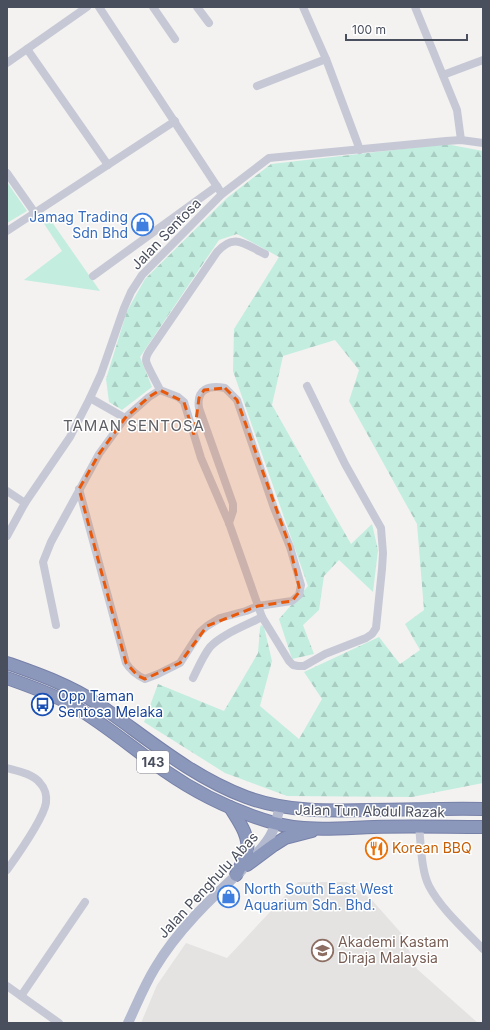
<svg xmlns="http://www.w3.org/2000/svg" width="490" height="1030" font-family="Inter,sans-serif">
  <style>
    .education { fill: #e4e3e2 }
    .grass { fill: #c3eddf }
    .forest { fill: url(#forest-firs) }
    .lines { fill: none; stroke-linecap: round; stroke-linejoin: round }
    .highway-casing { stroke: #7781a8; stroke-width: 14 }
    .minor { stroke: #c6c9d5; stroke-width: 8 }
    .major { stroke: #b3b9ce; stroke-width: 10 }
    .highway { stroke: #8c97bc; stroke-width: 12 }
    .marked { fill: #e8590c; fill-opacity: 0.2; stroke: #e8590c; stroke-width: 3; stroke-dasharray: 8 5; stroke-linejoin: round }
    .labels { text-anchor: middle; stroke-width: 3; stroke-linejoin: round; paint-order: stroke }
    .shield { fill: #fff; stroke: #80848e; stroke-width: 1 }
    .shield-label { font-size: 13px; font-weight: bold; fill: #4a4f5d }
    .shop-label { font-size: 14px; fill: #366cbe; stroke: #fff; text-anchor: end }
    .street-label { font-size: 14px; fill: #4a4f5d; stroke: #fff }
    .transit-label { font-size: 14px; fill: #164399; stroke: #fff; text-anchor: start }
    .food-label { font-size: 14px; fill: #c56008; stroke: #fff; text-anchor: start }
    .education-label { font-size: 14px; fill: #785e54; stroke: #fff; text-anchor: start }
    .neighbourhood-label { font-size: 15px; letter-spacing: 1px; fill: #5e5f65; stroke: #fff }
  </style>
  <defs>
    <pattern id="forest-firs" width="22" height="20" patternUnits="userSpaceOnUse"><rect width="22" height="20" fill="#c3eddf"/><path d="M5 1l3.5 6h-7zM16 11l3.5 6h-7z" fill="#a9cdc2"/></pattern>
  </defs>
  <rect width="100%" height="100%" fill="#f3f2f1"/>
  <polygon class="education" points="298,882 347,882 371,899 402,934 417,969 478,1023 141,1023 157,985 186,943 227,958"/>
  <g class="grass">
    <polygon points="7,182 27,211 7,223"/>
    <polygon points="47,215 100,291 24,280 62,251 41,219"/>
  </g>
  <polygon class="forest" points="446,144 483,151 483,783 412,797 287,796 225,773 144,722 158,684 224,711 258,653 260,628 261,625 264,627 272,661 260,706 299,739 322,699 304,672 379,637 400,664 420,650 405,624 424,610 417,524 349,401 359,370 335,340 283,356 272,405 351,544 372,524 378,550 373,592 339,560 324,576 319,610 303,625 314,654 292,659 279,619 308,586 233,371 234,329 279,257 237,234 219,240 140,357 152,387 122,410 109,402 106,379 127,311 145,279 227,198 271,164"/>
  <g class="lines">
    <defs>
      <g id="highway">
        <path d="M7,663C38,674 70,685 98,704C146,737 190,776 246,797C286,812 329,811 371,810C408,810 446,808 483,809"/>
        <path d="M7,678C29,686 53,694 74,706C106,725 135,750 165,771C198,794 236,812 274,823C306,832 342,828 374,827C410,826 447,827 483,827"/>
        <path d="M230,807C237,819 250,835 247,851C245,859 240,867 236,875"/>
        <polyline points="247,865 274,845 285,838 312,831"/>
      </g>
    </defs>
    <use href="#highway" class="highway-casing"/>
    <g class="minor">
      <polyline points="99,7 222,194"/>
      <polyline points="153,7 175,39"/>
      <polyline points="197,7 209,23"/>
      <polyline points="303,7 326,59 360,150"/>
      <polyline points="415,7 457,110 461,140"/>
      <polyline points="27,49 108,165"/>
      <polyline points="7,63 87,7"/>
      <polyline points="443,75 483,60"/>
      <polyline points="257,86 326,59"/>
      <polyline points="7,173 35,213"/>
      <polyline points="7,231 175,121"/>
      <polyline points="93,276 217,186"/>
      <path d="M160,390C157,383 146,365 146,360C146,356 148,353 150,350L217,252C235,232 245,245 265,254"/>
      <polyline points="90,398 125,418"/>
      <path d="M79,489L126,663C131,671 136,675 145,679L158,674L180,663L200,632L207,626L220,618L246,611L258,606L292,601L299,595L301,585L290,547L274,508L237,400L225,388C209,385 196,389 199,408L233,504V511L229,523"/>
      <polyline points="7,491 25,503"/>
      <polyline points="7,536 25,503 70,437 90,398 101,374 124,308 131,292 142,275 222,194 269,158 446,141 461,140 483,143"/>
      <polyline points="56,625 43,562 51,542 99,454 125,418 149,397 160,390 178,397 184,402 201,458 229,523 262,617 289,661 293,665 298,666 304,666 325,654 366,638 372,634 376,628 382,569 383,553 381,528 345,464 307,386"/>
      <path d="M193,678C198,668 203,656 210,647C222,634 247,625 262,617"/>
      <path d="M7,768C18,771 33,774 40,783C45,788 47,796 46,803C43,819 17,856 7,870"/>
      <path d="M419,826C421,844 421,870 429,886C441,909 465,930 483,949"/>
      <polyline points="7,986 59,1023"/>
      <polyline points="21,996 85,902"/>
    </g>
    <g class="major">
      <path d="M258,852C273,836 275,827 280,806"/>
      <path d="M128,1023C137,1004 144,986 155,968C177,931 210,899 242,870"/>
    </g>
    <use href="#highway" class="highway"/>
  </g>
  <path class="marked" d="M225,388L237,400L290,547L300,591L292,601L258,606L207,626L180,663L145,679L138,676L126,663L79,489L99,454L125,418L149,397L160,390L184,402L194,435L199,398L204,390Z"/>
  <defs>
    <symbol id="shop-ring" viewBox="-11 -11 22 22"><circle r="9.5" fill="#fff" stroke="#3f7fe0" stroke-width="1.5"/><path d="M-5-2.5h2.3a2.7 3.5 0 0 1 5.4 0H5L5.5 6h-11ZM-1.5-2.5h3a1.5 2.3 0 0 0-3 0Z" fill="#3f7fe0"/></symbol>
    <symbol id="bus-ring" viewBox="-11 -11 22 22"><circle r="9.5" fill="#fff" stroke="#1a4fb4" stroke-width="1.5"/><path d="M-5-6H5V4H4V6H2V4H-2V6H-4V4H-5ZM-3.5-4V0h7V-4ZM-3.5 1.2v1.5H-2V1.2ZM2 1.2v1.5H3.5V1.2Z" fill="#1a4fb4"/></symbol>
    <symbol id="restaurant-ring" viewBox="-11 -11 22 22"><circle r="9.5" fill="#fff" stroke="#e8710a" stroke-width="1.5"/><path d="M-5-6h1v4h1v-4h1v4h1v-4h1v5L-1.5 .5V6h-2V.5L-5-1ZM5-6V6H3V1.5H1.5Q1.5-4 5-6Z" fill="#e8710a"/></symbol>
    <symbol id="university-ring" viewBox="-11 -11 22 22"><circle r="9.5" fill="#fff" stroke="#8d6e63" stroke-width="1.5"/><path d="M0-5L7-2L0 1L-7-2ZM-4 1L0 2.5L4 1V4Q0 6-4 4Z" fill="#8d6e63"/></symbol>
  </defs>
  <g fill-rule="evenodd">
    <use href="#shop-ring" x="130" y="212" width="25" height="25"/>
    <use href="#bus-ring" x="30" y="692" width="25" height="25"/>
    <use href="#restaurant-ring" x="364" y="836" width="25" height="25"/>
    <use href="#shop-ring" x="216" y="884" width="25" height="25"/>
    <use href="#university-ring" x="310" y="938" width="25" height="25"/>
  </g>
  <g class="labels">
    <rect class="shield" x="137" y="751" width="32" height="22" rx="3"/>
    <g class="shield-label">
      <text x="153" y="767">143</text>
    </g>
    <g class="shop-label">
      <text x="128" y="222">Jamag Trading<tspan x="128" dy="16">Sdn Bhd</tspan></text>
      <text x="244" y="894" text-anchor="start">North South East West<tspan x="244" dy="16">Aquarium Sdn. Bhd.</tspan></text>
    </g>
    <g class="street-label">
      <text transform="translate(166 234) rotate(-46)" y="5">Jalan Sentosa</text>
      <text transform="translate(370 811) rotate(1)" y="5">Jalan Tun Abdul Razak</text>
      <text transform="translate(208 885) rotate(-47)" y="5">Jalan Penghulu Abas</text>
    </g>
    <g class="transit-label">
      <text x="58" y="701">Opp Taman<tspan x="58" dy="16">Sentosa Melaka</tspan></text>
    </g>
    <g class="food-label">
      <text x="392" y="853">Korean BBQ</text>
    </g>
    <g class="education-label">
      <text x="338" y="947">Akademi Kastam<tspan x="338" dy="16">Diraja Malaysia</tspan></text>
    </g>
    <g class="neighbourhood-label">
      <text x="134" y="431">TAMAN SENTOSA</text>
    </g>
  </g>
  <rect width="490" height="1030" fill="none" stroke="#4a4f5d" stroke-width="16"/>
  <path d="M346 34v6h121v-6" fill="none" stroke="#4a4f5d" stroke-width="2"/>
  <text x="352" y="34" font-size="12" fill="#4a4f5d" stroke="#ffffff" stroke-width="3" paint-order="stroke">100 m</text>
</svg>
